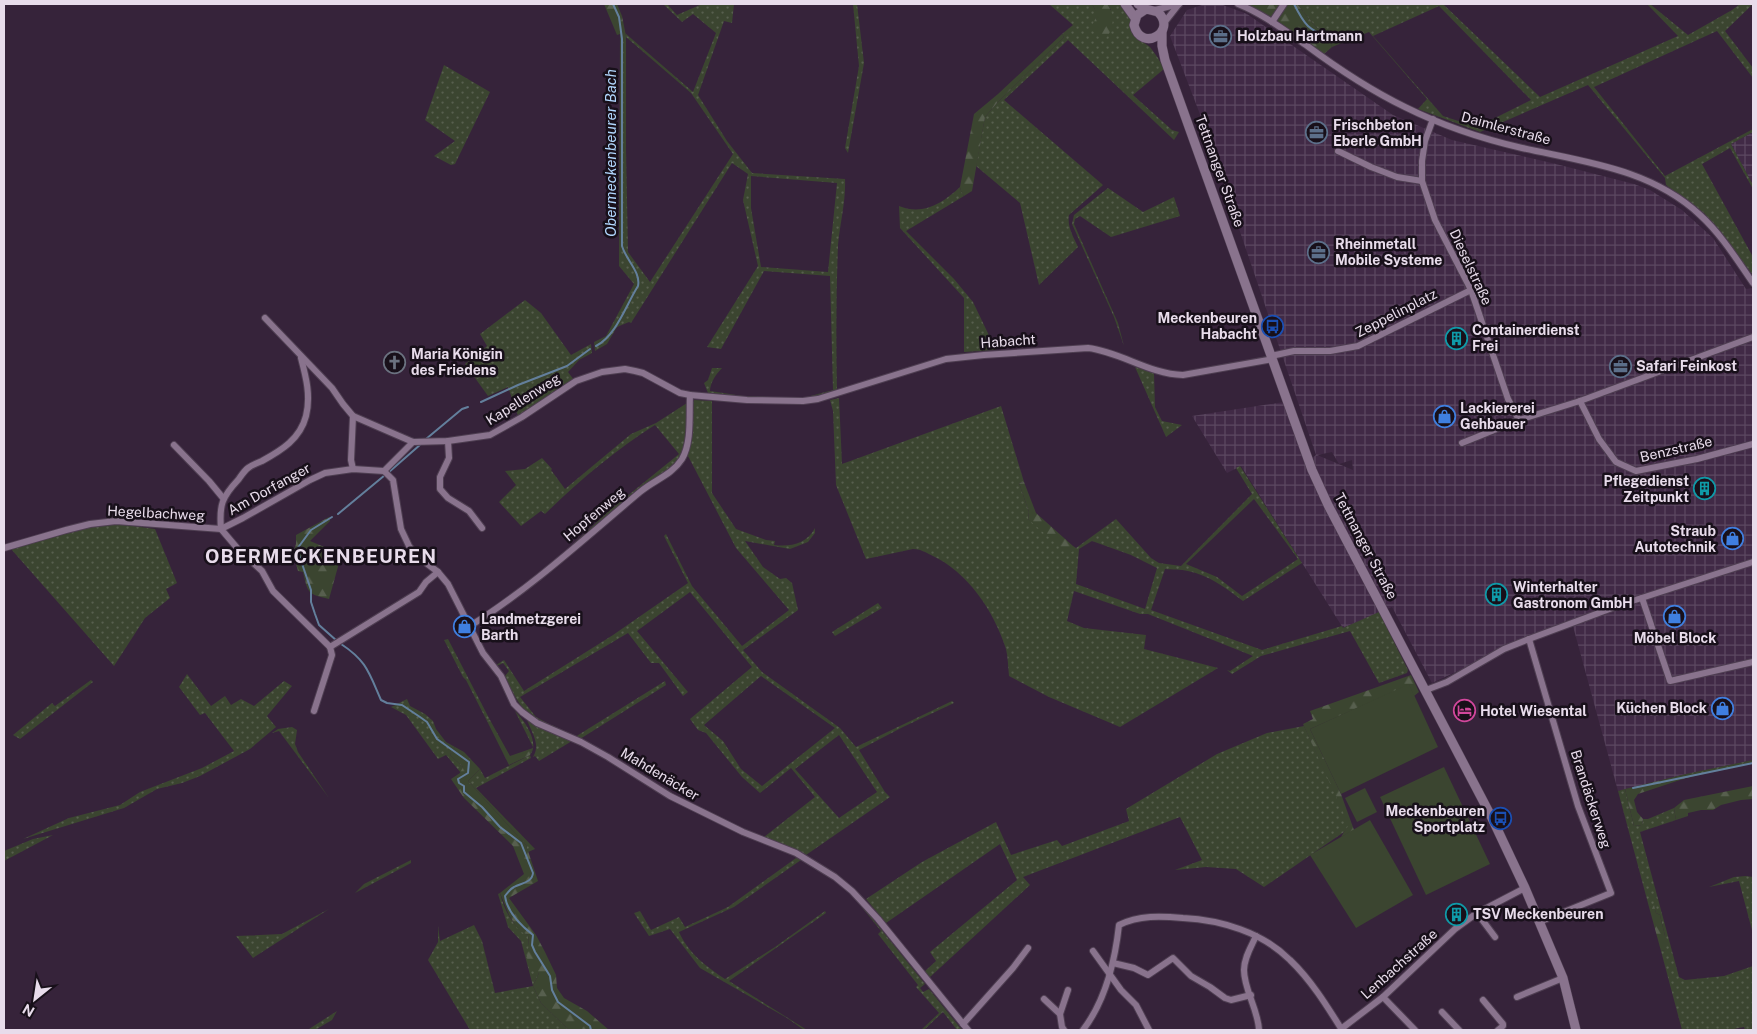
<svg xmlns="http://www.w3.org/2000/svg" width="1757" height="1034" font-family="'Public Sans',sans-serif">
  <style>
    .industrial { fill: url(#industrial-grid); fill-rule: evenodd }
    .grass { fill: url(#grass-dots); fill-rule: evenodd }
    .forest { fill: url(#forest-firs) }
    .park { fill: #3b4530 }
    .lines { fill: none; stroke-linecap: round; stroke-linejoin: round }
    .stream { stroke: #637f9c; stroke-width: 2 }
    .minor-casing { stroke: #4e3e51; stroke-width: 8 }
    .secondary-casing { stroke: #4e3e51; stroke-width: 10 }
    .minor { stroke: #89738d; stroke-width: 6 }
    .secondary { stroke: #89738d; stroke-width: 9 }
    .labels { text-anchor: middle; stroke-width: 5; stroke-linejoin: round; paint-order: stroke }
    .poi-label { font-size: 14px; font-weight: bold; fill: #e8dceb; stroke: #18101a; text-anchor: start }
    .street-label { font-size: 14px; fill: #e8dceb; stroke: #18101a }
    .water-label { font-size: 15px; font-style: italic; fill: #b1d7fe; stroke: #18101a }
    .district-label { font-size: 19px; font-weight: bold; letter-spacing: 1px; fill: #e8dceb; stroke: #18101a }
  </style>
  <defs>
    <pattern id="industrial-grid" width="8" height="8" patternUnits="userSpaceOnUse" patternTransform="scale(1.25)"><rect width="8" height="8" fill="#412a46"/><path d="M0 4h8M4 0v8" fill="none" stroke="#5c4861"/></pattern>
    <pattern id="grass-dots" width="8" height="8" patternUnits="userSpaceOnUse" patternTransform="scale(1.25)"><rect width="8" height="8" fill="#3b4530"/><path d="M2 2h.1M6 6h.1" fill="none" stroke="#575f4e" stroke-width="1.8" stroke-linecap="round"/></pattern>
    <pattern id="forest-firs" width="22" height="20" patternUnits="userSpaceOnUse" patternTransform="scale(1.25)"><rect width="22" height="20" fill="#3b4530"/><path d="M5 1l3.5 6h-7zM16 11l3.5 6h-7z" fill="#575f4e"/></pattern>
  </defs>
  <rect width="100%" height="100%" fill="#36233a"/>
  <g class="industrial">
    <path d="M1205,4L1223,5L1247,14L1393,115L1452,140L1556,164L1634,184L1650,190L1682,210L1713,238L1746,289L1753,288V760L1686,774L1618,791L1571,619L1432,683L1392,607L1343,628L1241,466L1227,473L1192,416L1284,402L1307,462L1316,455L1201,117L1170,36L1187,10ZM1332,452L1339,464L1352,460L1353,470L1317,455Z"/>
    <polygon points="1753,132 1753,185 1731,144"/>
  </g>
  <g class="grass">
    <path d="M663,4H667L677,15L702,4H734L732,23L724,21L698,95L727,141L752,173L845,179C846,201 840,223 838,245C836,294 836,343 837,392C802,401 774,399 738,397C728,396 716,397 708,393L704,383L708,380L712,368H722C716,374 710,383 710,391L743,396L803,398L833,390L830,276L764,271L721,349L707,347L758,266L743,200L748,174L732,163L631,323L629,322L617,327L607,344L595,351L594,342L606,336L634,284L619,266L620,34L626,35L625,33L693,92L716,33L693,14L682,22ZM626,37L691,93L733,154L650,282L628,252L626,149ZM751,176L837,183L828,272L761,267L751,208Z"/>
    <polygon points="853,4 857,4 864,63 848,153 845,148 859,66"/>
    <path d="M1049,4H1092L1097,13L1095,21L1111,10L1107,4H1121L1130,18V29L1133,35L1150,47L1158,58L1164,69L1133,95L1172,130L1179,132L1174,140L1068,40L1004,100L1103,185L1069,215C1067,226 1073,236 1078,247L1039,285L1020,203L976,166L985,117L997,103L1064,37L1062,34L1073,25Z"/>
    <path d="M1297,4H1443L1540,97L1678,36L1647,4H1650L1688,35L1732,10L1740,4H1753L1725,31L1753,68V78L1717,31L1594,87L1665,176L1753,129V132L1731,144L1753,185V189L1730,148L1702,164L1753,257V275L1704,213L1666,185L1665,178L1588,85L1480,132L1418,109L1427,99L1369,32L1332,47L1331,44L1333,39L1316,27ZM1439,6L1531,100L1477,127L1443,116L1373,36Z"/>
    <polygon points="444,65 490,92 455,164 451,165 434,156 455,141 425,120"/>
    <path d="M960,187L961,191L964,196L906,231L954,279L973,302L996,350L964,352V298L900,228L899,206C923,216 943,203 960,187Z"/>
    <polygon points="1108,188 1143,212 1174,197 1180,216 1111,237 1080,216 1075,219 1074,224 1118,323 1124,346 1114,317 1072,224 1074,215"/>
    <polygon points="525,300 541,313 571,355 591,344 592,353 579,360 568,372 574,380 518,416 508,387 488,396 465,364 487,346 480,334"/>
    <polygon points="1135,367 1154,373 1155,407 1162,421 1182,425 1166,437"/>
    <path d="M839,398L842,464L1001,406L1024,482L1019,483L1029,512L1028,519L1073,551V546L1076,548L1116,519L1151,558L1159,563L1181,566L1252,494L1236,468L1240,466L1302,563L1243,601C1227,589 1209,575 1188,571C1181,569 1172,570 1165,569L1151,610L1262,650L1342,626L1343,628L1379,612L1408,670L1407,673L1379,683L1350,631L1261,656L1232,674L1227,670L1230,671L1253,656L1148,614H1140L1074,591L1067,621L1084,628L1146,635L1144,649L1218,668L1120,727L1049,697L1009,676C1008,667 1008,657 1006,649C994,611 968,572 931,555C925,552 920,549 913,549L866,559L836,485L833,411L830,400ZM1254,499L1298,559L1242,596L1217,577L1186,564ZM1092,541L1131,555L1157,568L1145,609L1076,584L1079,549Z"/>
    <path d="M694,400L712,401V493L736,529L766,540L775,541L774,545C790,547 807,544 815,528V533L808,542L790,549L745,541L763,567L780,579L786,578L792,583L798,610L743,650L762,672L840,728L856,747L952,701L954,703L903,727L859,750L885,792L890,797L806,855L764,837L815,797L791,768L760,793L742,777L706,733L698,730L690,719L752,667L690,592L637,631L688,692L683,696L659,663H651L628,633L520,697L536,717L549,724H544C519,708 518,703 505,676L509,671L503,663L497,666L496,665L504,660L524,691L613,635L688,583L664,536L666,534L692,586L742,646L789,610L736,548L687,454L691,406ZM761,676L835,728L762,786L741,769L723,741L704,725ZM839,735L877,792L839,818L795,769Z"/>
    <path d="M687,403C687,425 689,449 673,467L574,546L573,544L610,510L679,454L655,425C615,450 579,481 545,514L541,511L521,526L499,502L516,485L505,471L525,469L542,458L552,469L551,470L565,489L631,434L656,423Z"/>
    <polygon points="103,525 126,525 155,529 177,583 166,589 170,598 145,618 114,666 11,549 71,531"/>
    <polygon points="878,603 882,608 835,636 832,632"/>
    <polygon points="448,639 490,720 487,721 466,680 463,677 444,640"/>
    <polygon points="187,674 211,706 225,696 231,705 241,699 254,706 284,681 292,686 267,716 276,727 250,749 200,776 182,783 157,789 124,808 23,839 69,818 120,805 140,792 202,768 234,751 205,713 200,715 179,687"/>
    <polygon points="91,680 93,682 20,739 13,735 52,703 55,706"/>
    <polygon points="665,681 666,685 580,739 549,726 552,725 575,737"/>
    <polygon points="407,699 410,706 425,714 433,721 436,729 446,742 455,747 450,755 463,767 461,773 446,755 438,759 406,715 391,707"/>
    <path d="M515,711C525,721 540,743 530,755L531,758L476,788L535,849L528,852L526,845L468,781L480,769L485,778L530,755L533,747Z"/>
    <path d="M527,720L572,741L539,761L535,756L533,757C541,745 532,733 527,720Z"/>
    <polygon points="1304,726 1350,825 1344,832 1264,887 1236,869 1206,867 1175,870 1202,860 1180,817 1023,877 1030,885 929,978 924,973 925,971 936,961 930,952 1017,880 1000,844 886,923 866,899 922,862 996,822 1011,855 1057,840 1062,846 1129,821 1126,809 1217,754 1267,733"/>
    <polygon points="292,727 297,730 295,744 298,752 329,798 279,731 272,733 278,729"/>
    <polygon points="1753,760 1753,762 1686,778 1686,774"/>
    <polygon points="1625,789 1634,826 1642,825 1643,819 1648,819 1674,808 1676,820 1640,832 1679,977 1685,980 1724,976 1753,966 1753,1030 1745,1030 1744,1027 1729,1030 1682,1030 1661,951 1665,950 1665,936 1660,915 1656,913 1654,906 1649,907 1618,791"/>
    <polygon points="53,835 4,861 4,851 33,839"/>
    <path d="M796,858L801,860L734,907L679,932C688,953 707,967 725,979L775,947L825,911L826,913L729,981L807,1030H804L787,1018L700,968L670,929L649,936L634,913L640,911L651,930L679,917L685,927L728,907Z"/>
    <polygon points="411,860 411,863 355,893 364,884"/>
    <polygon points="1746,876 1753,877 1753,934 1739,881 1709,887 1734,877"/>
    <path d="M500,893C504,909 513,928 528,935L529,946L539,973L533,986L541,1003L569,1030H470L428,960L438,942V926L440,941L474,925L482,941L495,993L533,986L521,941L508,927L498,894Z"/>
    <polygon points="852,895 855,897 925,984 920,988 923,992 929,989 962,1030 957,1030 943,1012 924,1030 921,1030 939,1013 916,987 918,985 878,934 881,931"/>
    <polygon points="329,909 253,958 236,936 282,934"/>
    <polygon points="337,1011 332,1020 315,1030 309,1029"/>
  </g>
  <g class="forest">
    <polygon points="604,4 617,4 622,16 626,36 620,34 617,35"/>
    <path d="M1092,4H1107C1116,15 1114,32 1103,41L1090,28C1097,19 1098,13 1092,4Z"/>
    <polygon points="1247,4 1297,4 1316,27 1333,39 1331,44 1332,47 1324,54 1268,15"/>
    <polygon points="1062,34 1064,37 997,103 985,117 972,191 964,196 961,191 960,187 974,114 998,94"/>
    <polygon points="1024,482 1036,513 1073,546 1073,551 1068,554 1028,519 1029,512 1019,483"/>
    <path d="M329,517L330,521L310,541L329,549L333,559L339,563L329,599C308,594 308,594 303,572L298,571L293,553L296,544V535Z"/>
    <polygon points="1411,675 1419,692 1414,696 1409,685 1310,729 1341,794 1354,830 1341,837 1344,832 1349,825 1303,724 1313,719 1310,711"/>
    <polygon points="490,720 510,756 533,748 530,755 509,765 487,721"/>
    <polygon points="455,747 464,752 480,769 468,781 526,845 538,881 509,898 536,935 545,952 556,975 557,988 564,998 587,1011 609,1030 569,1030 541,1003 533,986 539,973 531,969 526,954 529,946 528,935 519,931 509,915 500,893 524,874 513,846 464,798 451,779 460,773 463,767 450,755"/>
    <polygon points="1686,774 1686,778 1638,794 1634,800 1637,812 1643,819 1642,825 1634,826 1625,789"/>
    <polygon points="1753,786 1753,799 1741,800 1721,805 1713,810 1701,810 1688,813 1688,816 1676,820 1674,808 1684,800"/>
    <polygon points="1654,905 1656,913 1660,915 1665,936 1665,950 1661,951 1649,907"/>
  </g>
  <g class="park">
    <polygon points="1409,684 1438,747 1341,794 1310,729"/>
    <polygon points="1444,767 1490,864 1426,895 1380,797"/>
    <polygon points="1365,788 1377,812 1357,822 1345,798"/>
    <polygon points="1370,820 1413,895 1356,928 1310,855"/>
  </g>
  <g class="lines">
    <g class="stream">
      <path d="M1294,4C1305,26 1308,29 1331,39"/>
      <path d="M596,346C616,336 626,305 638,286C641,272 626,260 622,246V39L619,17L613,4"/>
      <polyline points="481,402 518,385 567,366 590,349"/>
      <polyline points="426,439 462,409 468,407"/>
      <polyline points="389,472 421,444"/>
      <polyline points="338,514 385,475"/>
      <polyline points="332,517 311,530 297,549 311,590 311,602 315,614 319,625 337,641"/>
      <path d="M341,644C367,661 369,673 381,700L387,703L402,705L420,717L427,722L437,739L469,762L468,773L458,779L459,783L464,786V792L482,807L500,827L521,843L533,873C532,883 521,883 514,887C510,889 508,892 505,896C507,912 520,925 533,935L532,945L535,952L550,976L552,990L558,1002L590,1026L591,1030"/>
      <polyline points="1633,788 1753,763"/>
    </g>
    <defs>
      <g id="minor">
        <path d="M1238,4C1263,14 1284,30 1306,45C1337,68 1370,90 1405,107C1441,125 1483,139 1522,148C1585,162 1651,169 1700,215C1721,234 1737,260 1753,283"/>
        <polyline points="1155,10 1179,4"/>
        <polyline points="1272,22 1284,4"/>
        <polyline points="1164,23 1179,4"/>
        <polyline points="1433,119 1425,141 1422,161 1422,181 1435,220 1471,290 1508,399 1519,420 1580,401 1753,337"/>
        <polyline points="1338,151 1371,167 1397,177 1422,181"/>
        <path d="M265,318L332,388L343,404L353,416L413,442L448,441L490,435L522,417L576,381L602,372L625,369L635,371L643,373L680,393L690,395L747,400L803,401L818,399L946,359L984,355L1088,348C1121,352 1149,374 1183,375L1273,359"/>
        <polyline points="1271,356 1294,351 1330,351 1358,346 1471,290"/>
        <polyline points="1580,401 1599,439 1616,462 1636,471 1697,459 1753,444"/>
        <polyline points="353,416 351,460 353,469"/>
        <polyline points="448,441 449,458 440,477 440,489 448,498 469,511 482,528"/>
        <polyline points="1462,443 1519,420"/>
        <polyline points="174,445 209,481 223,498"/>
        <polyline points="384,471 413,442"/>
        <path d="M4,548L66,530L90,524L116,521L221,529C219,505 222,497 238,480C241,476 244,471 248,468C252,465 257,463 262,461C282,450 300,439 306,416C311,396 306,377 301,358"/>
        <polyline points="1642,598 1670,681 1753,662"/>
        <path d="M470,626C531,588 585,538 640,492C654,480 672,475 682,459C692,442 689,415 690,395"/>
        <polyline points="1529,639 1578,806 1611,893 1539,922"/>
        <polyline points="330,647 273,591 262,571 238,549 221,529 243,518 310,480 325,473 353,469 384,471 393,480 401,529 409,546 417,556 438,572 448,584 483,653 501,676 514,704 522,712 537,723 581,742 608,757 670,796 743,832 796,853 835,877 852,891 878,919 968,1030"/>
        <polyline points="330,647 419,592 426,582 438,572"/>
        <polyline points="1426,690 1447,682 1504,649 1529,639 1623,604 1753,562"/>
        <polyline points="314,711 332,655 330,647"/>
        <polyline points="1477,913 1495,937"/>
        <path d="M1256,936C1251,947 1244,958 1244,970C1244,990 1258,1009 1259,1030"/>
        <polyline points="1093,951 1121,990 1136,1005 1149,1030"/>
        <polyline points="1113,963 1134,968 1148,975 1173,958 1191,976 1210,987 1225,998 1231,1000 1251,995"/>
        <polyline points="1383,997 1415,1030"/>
        <polyline points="1517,997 1563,978"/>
        <polyline points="1044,999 1060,1014 1062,1027 1064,1030"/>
        <polyline points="1483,1000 1503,1024 1503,1026 1498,1030"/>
        <polyline points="1442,1012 1459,1030"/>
        <polyline points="1060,1014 1068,990"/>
        <polyline points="963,1024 1013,968 1028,948"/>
        <polyline points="1341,1029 1383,997 1455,929 1477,913 1525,888"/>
        <path d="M1083,1030C1106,1000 1115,961 1119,925C1139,915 1161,916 1183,918C1221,920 1262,932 1290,960C1311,980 1327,1006 1342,1030"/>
      </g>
      <g id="secondary">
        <polyline points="1125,4 1135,18"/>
        <path d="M1138,4L1146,9L1158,12C1178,32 1141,53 1134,25L1137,15L1146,9"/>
        <polyline points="1162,31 1162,46 1165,60 1312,470 1328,505 1491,816 1525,888 1563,978 1576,1030"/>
      </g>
    </defs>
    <use href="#minor" class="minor-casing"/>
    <use href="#secondary" class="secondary-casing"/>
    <use href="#minor" class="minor"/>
    <use href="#secondary" class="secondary"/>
  </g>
  <defs>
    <symbol id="office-ring" viewBox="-11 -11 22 22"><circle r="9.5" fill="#18101a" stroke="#5c6f8a" stroke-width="1.5"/><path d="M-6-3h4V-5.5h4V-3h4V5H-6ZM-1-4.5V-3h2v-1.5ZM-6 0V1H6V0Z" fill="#5c6f8a"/></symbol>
    <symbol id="bus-ring" viewBox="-11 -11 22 22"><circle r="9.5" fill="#18101a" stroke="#1a4fb4" stroke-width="1.5"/><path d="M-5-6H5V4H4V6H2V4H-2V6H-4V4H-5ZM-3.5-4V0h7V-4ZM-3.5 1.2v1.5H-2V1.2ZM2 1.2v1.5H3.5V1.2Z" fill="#1a4fb4"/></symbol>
    <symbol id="building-ring" viewBox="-11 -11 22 22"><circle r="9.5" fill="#18101a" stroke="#0f9aa8" stroke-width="1.5"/><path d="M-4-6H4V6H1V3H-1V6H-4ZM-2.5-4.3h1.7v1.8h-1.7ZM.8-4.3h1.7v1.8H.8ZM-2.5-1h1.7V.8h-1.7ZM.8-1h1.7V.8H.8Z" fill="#0f9aa8"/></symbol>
    <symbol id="church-ring" viewBox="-11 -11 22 22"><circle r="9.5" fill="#18101a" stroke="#6b7280" stroke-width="1.5"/><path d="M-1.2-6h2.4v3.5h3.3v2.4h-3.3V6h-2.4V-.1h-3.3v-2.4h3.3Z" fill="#6b7280"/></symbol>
    <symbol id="shop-ring" viewBox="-11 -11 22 22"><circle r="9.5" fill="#18101a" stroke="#3f7fe0" stroke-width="1.5"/><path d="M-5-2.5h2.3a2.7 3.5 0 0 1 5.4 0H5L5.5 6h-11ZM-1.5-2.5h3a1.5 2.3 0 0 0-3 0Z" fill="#3f7fe0"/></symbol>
    <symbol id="hotel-ring" viewBox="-11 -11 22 22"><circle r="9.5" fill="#18101a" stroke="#d1479c" stroke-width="1.5"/><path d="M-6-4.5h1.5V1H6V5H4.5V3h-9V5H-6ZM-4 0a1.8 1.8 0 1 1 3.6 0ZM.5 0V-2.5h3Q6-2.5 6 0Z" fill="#d1479c"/></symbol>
  </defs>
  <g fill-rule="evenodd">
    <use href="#office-ring" x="1208" y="24" width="25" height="25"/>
    <use href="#office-ring" x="1304" y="120" width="25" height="25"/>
    <use href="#office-ring" x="1306" y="240" width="25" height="25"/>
    <use href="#bus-ring" x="1260" y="314" width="25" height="25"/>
    <use href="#building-ring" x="1444" y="326" width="25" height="25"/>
    <use href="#church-ring" x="382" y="350" width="25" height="25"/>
    <use href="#office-ring" x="1608" y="354" width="25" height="25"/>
    <use href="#shop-ring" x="1432" y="404" width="25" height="25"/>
    <use href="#building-ring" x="1692" y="476" width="25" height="25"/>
    <use href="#shop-ring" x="1720" y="526" width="25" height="25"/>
    <use href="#building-ring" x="1484" y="582" width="25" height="25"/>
    <use href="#shop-ring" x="1662" y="604" width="25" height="25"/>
    <use href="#shop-ring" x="452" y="614" width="25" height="25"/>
    <use href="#shop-ring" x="1710" y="696" width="25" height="25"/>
    <use href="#hotel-ring" x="1452" y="698" width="25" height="25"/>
    <use href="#bus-ring" x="1488" y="806" width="25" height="25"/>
    <use href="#building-ring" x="1444" y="902" width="25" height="25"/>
  </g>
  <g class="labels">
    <g class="poi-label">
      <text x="1237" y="41">Holzbau Hartmann</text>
      <text x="1333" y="130">Frischbeton<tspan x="1333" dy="16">Eberle GmbH</tspan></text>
      <text x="1335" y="249">Rheinmetall<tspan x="1335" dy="16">Mobile Systeme</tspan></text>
      <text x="1257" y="323" text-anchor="end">Meckenbeuren<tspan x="1257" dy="16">Habacht</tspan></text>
      <text x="1472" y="335">Containerdienst<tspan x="1472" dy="16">Frei</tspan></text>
      <text x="411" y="359">Maria Königin<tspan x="411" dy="16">des Friedens</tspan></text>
      <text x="1636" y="371">Safari Feinkost</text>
      <text x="1460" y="413">Lackiererei<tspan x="1460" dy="16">Gehbauer</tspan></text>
      <text x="1689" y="486" text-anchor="end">Pflegedienst<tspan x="1689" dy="16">Zeitpunkt</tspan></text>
      <text x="1716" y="536" text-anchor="end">Straub<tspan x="1716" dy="16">Autotechnik</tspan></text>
      <text x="1513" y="592">Winterhalter<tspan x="1513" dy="16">Gastronom GmbH</tspan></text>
      <text x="481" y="624">Landmetzgerei<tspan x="481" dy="16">Barth</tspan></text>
      <text x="1675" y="643" text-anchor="middle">Möbel Block</text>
      <text x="1707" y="713" text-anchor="end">Küchen Block</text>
      <text x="1480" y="716">Hotel Wiesental</text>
      <text x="1485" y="816" text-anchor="end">Meckenbeuren<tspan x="1485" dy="16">Sportplatz</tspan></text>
      <text x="1473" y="919">TSV Meckenbeuren</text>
    </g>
    <g class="street-label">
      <text transform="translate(1506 128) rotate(15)" y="5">Daimlerstraße</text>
      <text transform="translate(1220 171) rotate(70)" y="5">Tettnanger Straße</text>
      <text transform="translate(1471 267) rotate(65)" y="5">Dieselstraße</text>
      <text transform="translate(1396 313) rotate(-27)" y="5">Zeppelinplatz</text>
      <text transform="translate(1008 341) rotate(-4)" y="5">Habacht</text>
      <text transform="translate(523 399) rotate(-32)" y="5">Kapellenweg</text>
      <text transform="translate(1676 449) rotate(-13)" y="5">Benzstraße</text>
      <text transform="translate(269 489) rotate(-29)" y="5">Am Dorfanger</text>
      <text transform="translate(156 513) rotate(3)" y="5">Hegelbachweg</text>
      <text transform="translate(594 514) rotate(-40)" y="5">Hopfenweg</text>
      <text transform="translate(1366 546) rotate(62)" y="5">Tettnanger Straße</text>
      <text transform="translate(660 774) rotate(31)" y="5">Mahdenäcker</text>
      <text transform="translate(1591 799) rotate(72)" y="5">Brandäckerweg</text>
      <text transform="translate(1399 964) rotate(-42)" y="5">Lenbachstraße</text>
    </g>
    <g class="water-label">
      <text transform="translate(611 153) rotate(-90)" y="5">Obermeckenbeurer Bach</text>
    </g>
    <g class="district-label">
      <text x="321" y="563">OBERMECKENBEUREN</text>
    </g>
  </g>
  <rect width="1757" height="1034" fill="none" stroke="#e8dceb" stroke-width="10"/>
  <g transform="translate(35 999) rotate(210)" stroke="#18101a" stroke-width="4" paint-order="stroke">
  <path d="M0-4L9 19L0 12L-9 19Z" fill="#e8dceb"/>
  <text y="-8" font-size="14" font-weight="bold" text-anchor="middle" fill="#e8dceb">N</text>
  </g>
</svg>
